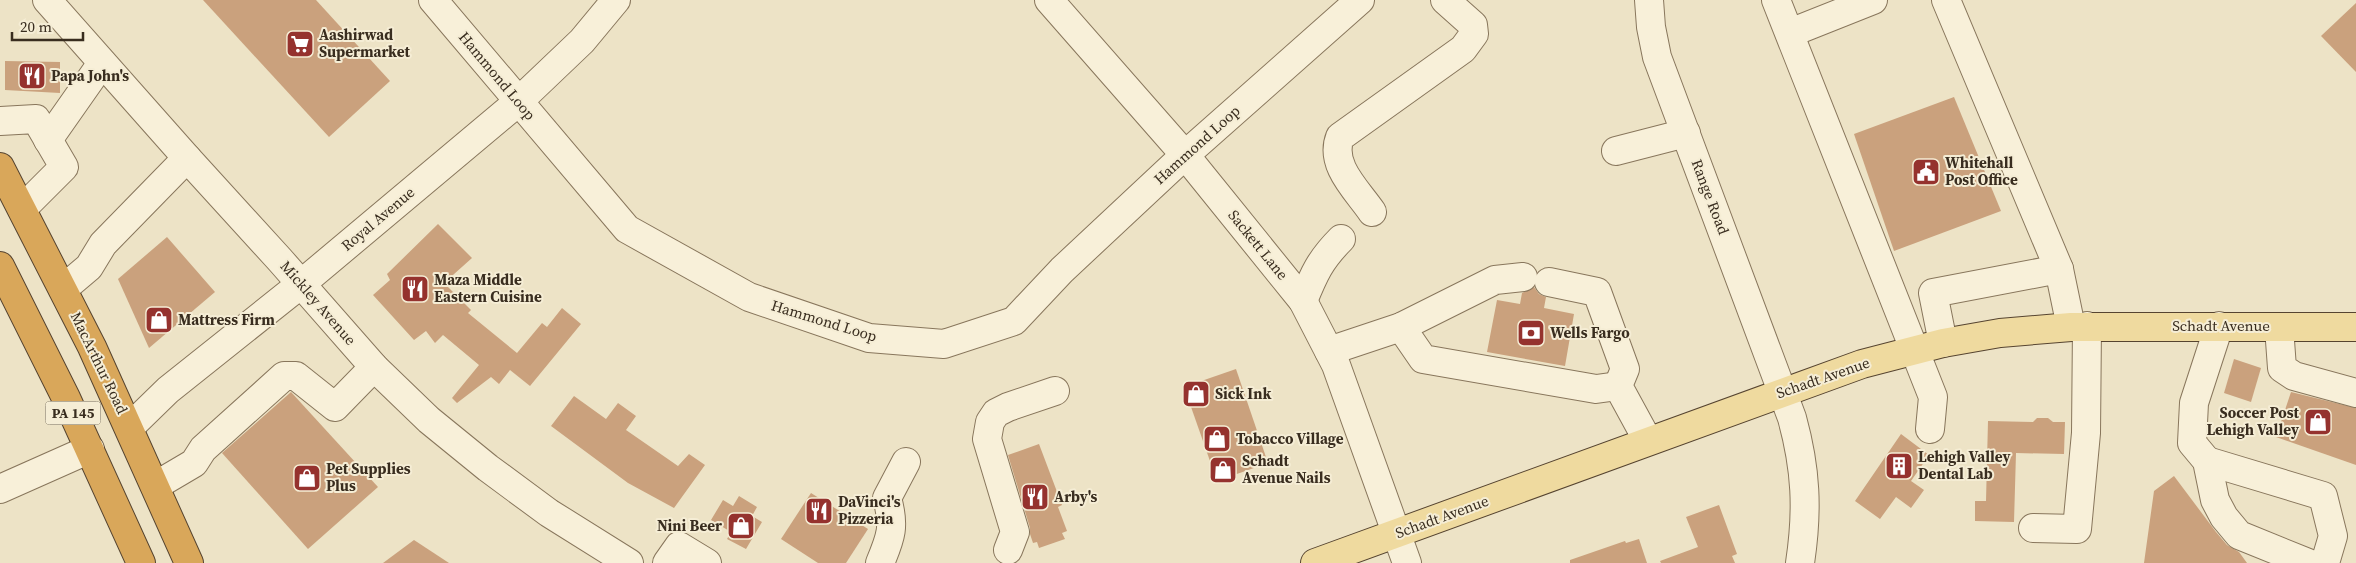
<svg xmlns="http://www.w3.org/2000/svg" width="2356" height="563" font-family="'Source Serif 4',serif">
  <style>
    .building { fill: #caa17d }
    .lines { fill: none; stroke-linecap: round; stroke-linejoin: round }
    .minor-casing { stroke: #88765c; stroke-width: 30 }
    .major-casing { stroke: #564430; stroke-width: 30 }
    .highway-casing { stroke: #564430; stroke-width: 30 }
    .minor { stroke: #f8f0d9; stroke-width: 28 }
    .major { stroke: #efda9f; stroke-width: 28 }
    .highway { stroke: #d9a75a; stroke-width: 28 }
    .labels { text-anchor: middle; stroke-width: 4; stroke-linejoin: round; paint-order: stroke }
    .shield { fill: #f5edd5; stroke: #716756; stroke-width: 1 }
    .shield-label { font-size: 14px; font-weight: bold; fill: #392d1f }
    .poi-label { font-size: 15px; font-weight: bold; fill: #392d1f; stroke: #f5edd5; text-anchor: start }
    .street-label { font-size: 15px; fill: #392d1f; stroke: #f5edd5 }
  </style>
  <rect width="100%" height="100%" fill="#ede3c6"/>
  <g class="building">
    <polygon points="203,0 316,0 390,81 329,137"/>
    <polygon points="2356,3 2356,72 2321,36"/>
    <polygon points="5,61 60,62 60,93 5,90"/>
    <polygon points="1954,97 2001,211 1894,251 1854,134"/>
    <polygon points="438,224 472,258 444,283 471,310 468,313 517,353 542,323 547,327 562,308 581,324 530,386 510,370 499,384 491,377 457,403 452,398 479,365 443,335 435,343 426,331 414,340 373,295 390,280 387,274"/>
    <polygon points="167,237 215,292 149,348 118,279"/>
    <polygon points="1534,287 1539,294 1546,297 1544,308 1574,314 1565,366 1487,352 1497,300 1520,304 1522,293"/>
    <polygon points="2234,359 2261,368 2251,402 2224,393"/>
    <polygon points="1236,369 1268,463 1217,481 1184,387"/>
    <polygon points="291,392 378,487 308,549 222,453"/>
    <polygon points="2291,392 2356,408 2356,465 2276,437"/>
    <polygon points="574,396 606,419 618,403 636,416 626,430 678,466 689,454 705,465 674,508 628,483 551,426"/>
    <polygon points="2037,418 2048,418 2053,422 2065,422 2064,454 2016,453 2014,522 1975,521 1975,501 1986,501 1988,421 2033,422"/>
    <polygon points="1901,434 1929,455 1911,481 1924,490 1911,508 1896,497 1880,519 1855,501"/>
    <polygon points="1039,444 1062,505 1058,507 1067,531 1062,533 1065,539 1039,548 1037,542 1033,543 1030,534 1030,528 1008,455"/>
    <polygon points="2174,476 2216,532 2227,545 2239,552 2247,563 2144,563 2154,491"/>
    <polygon points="811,493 868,529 846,563 818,563 781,539"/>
    <polygon points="739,496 757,507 752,516 762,522 746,549 727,539 731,532 711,520 723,500 733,506"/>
    <polygon points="1719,505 1737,554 1732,556 1735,563 1661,563 1660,561 1698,547 1686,517"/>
    <polygon points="1639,539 1647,563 1570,563 1570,560 1625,541 1626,543"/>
    <polygon points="414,540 449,563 383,563"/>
  </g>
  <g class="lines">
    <defs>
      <g id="minor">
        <polyline points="47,0 187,158 280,260 374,367 429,420 488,468 549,513 629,563"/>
        <polyline points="433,0 627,229 749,297 869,338 944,344 1014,321 1062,270 1185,155 1360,0"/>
        <polyline points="1049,0 1185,155 1303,301 1336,365 1407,563"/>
        <path d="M1649,0L1651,27L1657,57L1792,418C1806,469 1808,510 1800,563"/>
        <polyline points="1776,0 1933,397 1930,429"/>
        <polyline points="1946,0 2059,269 2071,327"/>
        <polyline points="1790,33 1873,0"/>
        <polyline points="0,121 36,119 64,167 22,209"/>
        <polyline points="48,140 102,63"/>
        <polyline points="1616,151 1686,133"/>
        <path d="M1372,212C1357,190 1329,165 1340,137L1463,49L1474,34L1473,25L1445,0"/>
        <polyline points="1549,282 1597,292 1625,369 1618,386 1648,441"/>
        <polyline points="63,289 89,267 103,244 187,158"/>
        <path d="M1303,301C1314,274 1320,260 1341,239"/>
        <polyline points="2219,326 2194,403 2192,443 2207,461 2215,500 2224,517 2239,535 2308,563"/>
        <polyline points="1401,327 1423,359 1596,389 1618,386"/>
        <polyline points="2279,327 2282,368 2294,376 2356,393"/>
        <polyline points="1943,343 1933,293 2059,269"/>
        <polyline points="1329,351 1401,327 1495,280 1523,277"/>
        <polyline points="130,427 168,390 301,284 518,102 582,41 616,0"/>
        <polyline points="2207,461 2323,496 2333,536 2325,563"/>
        <polyline points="155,486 194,463 203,449 284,376 296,376 335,407 374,367"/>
        <polyline points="0,489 90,449"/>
        <polyline points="2033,528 2077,529 2086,433 2087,326"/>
        <polyline points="1008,550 1015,532 987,439 990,422 996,413 1008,407 1055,391"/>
        <polyline points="667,563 679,546 707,563"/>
        <path d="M880,563C891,537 895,526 887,498L906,462"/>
      </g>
      <polyline id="major" points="1315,563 1862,364 1943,343 2000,333 2071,327 2356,327"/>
      <g id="highway">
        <polyline points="0,167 92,347 189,563"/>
        <polyline points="0,266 66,398 141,563"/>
      </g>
    </defs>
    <use href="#minor" class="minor-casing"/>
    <use href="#major" class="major-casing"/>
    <use href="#highway" class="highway-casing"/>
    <use href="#minor" class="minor"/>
    <use href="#major" class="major"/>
    <use href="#highway" class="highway"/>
  </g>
  <defs>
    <symbol id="supermarket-square" viewBox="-11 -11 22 22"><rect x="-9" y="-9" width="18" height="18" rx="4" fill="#95322e" stroke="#f5edd5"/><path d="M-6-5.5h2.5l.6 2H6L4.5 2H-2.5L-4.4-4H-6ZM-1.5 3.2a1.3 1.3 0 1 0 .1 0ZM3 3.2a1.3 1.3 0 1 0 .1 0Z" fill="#fff"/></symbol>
    <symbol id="restaurant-square" viewBox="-11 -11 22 22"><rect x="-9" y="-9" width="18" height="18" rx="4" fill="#95322e" stroke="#f5edd5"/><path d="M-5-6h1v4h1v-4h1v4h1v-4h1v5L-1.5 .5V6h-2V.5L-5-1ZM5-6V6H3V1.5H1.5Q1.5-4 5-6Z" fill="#fff"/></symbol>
    <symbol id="civic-square" viewBox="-11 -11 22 22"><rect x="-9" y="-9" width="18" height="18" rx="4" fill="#95322e" stroke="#f5edd5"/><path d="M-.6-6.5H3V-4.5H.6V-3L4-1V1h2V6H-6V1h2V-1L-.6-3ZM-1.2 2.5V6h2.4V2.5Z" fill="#fff"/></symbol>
    <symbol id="shop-square" viewBox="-11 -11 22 22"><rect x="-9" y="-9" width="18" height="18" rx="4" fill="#95322e" stroke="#f5edd5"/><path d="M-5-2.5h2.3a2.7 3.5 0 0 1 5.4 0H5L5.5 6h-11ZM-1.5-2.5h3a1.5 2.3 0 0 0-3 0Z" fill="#fff"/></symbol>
    <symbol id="bank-square" viewBox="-11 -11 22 22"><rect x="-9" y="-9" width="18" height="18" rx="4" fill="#95322e" stroke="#f5edd5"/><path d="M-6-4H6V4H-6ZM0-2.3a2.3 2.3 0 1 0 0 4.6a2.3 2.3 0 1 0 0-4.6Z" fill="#fff"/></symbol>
    <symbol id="building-square" viewBox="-11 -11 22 22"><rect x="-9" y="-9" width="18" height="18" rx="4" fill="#95322e" stroke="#f5edd5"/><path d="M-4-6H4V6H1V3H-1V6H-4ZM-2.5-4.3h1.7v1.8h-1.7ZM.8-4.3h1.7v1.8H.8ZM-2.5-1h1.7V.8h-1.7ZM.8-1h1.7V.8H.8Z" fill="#fff"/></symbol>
  </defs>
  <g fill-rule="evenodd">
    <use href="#supermarket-square" x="284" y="28" width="32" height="32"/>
    <use href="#restaurant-square" x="16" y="60" width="32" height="32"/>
    <use href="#civic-square" x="1910" y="156" width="32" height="32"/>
    <use href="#restaurant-square" x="399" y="273" width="32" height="32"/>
    <use href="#shop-square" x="143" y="304" width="32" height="32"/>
    <use href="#bank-square" x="1515" y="317" width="32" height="32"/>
    <use href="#shop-square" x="1180" y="378" width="32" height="32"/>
    <use href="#shop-square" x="2302" y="406" width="32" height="32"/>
    <use href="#shop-square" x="1201" y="423" width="32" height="32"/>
    <use href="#building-square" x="1883" y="450" width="32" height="32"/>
    <use href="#shop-square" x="1207" y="454" width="32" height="32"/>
    <use href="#shop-square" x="291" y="462" width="32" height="32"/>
    <use href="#restaurant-square" x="1019" y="481" width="32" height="32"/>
    <use href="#restaurant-square" x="803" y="495" width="32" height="32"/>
    <use href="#shop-square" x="725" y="510" width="32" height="32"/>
  </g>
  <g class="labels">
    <rect class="shield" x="45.5" y="401.5" width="55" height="23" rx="4"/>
    <g class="shield-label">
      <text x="73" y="418">PA 145</text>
    </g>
    <g class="poi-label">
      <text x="319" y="40">Aashirwad<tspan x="319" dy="17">Supermarket</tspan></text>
      <text x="51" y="81">Papa John's</text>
      <text x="1945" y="168">Whitehall<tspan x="1945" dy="17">Post Office</tspan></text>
      <text x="434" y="285">Maza Middle<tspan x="434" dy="17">Eastern Cuisine</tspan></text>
      <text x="178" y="325">Mattress Firm</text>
      <text x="1550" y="338">Wells Fargo</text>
      <text x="1215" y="399">Sick Ink</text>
      <text x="2299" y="418" text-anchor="end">Soccer Post<tspan x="2299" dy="17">Lehigh Valley</tspan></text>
      <text x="1236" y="444">Tobacco Village</text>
      <text x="1918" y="462">Lehigh Valley<tspan x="1918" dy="17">Dental Lab</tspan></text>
      <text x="1242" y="466">Schadt<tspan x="1242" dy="17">Avenue Nails</tspan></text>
      <text x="326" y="474">Pet Supplies<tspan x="326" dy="17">Plus</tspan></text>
      <text x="1054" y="502">Arby's</text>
      <text x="838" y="507">DaVinci's<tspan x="838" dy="17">Pizzeria</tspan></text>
      <text x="722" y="531" text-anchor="end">Nini Beer</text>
    </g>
    <g class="street-label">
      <text transform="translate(497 76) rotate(50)" y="5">Hammond Loop</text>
      <text transform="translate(1197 145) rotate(-42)" y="5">Hammond Loop</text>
      <text transform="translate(1710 197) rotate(69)" y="5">Range Road</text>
      <text transform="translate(378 219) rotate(-40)" y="5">Royal Avenue</text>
      <text transform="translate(1258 245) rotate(51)" y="5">Sackett Lane</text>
      <text transform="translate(318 303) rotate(49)" y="5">Mickley Avenue</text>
      <text transform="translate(824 321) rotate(17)" y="5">Hammond Loop</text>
      <text x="2221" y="331">Schadt Avenue</text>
      <text transform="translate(99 363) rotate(64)" y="5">MacArthur Road</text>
      <text transform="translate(1823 378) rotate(-19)" y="5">Schadt Avenue</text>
      <text transform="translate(1442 517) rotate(-20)" y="5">Schadt Avenue</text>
    </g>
  </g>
  <path d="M12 32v8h71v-8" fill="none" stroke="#392d1f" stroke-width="2.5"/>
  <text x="20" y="32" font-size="15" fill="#392d1f" stroke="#f5edd5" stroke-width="4" paint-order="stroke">20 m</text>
</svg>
